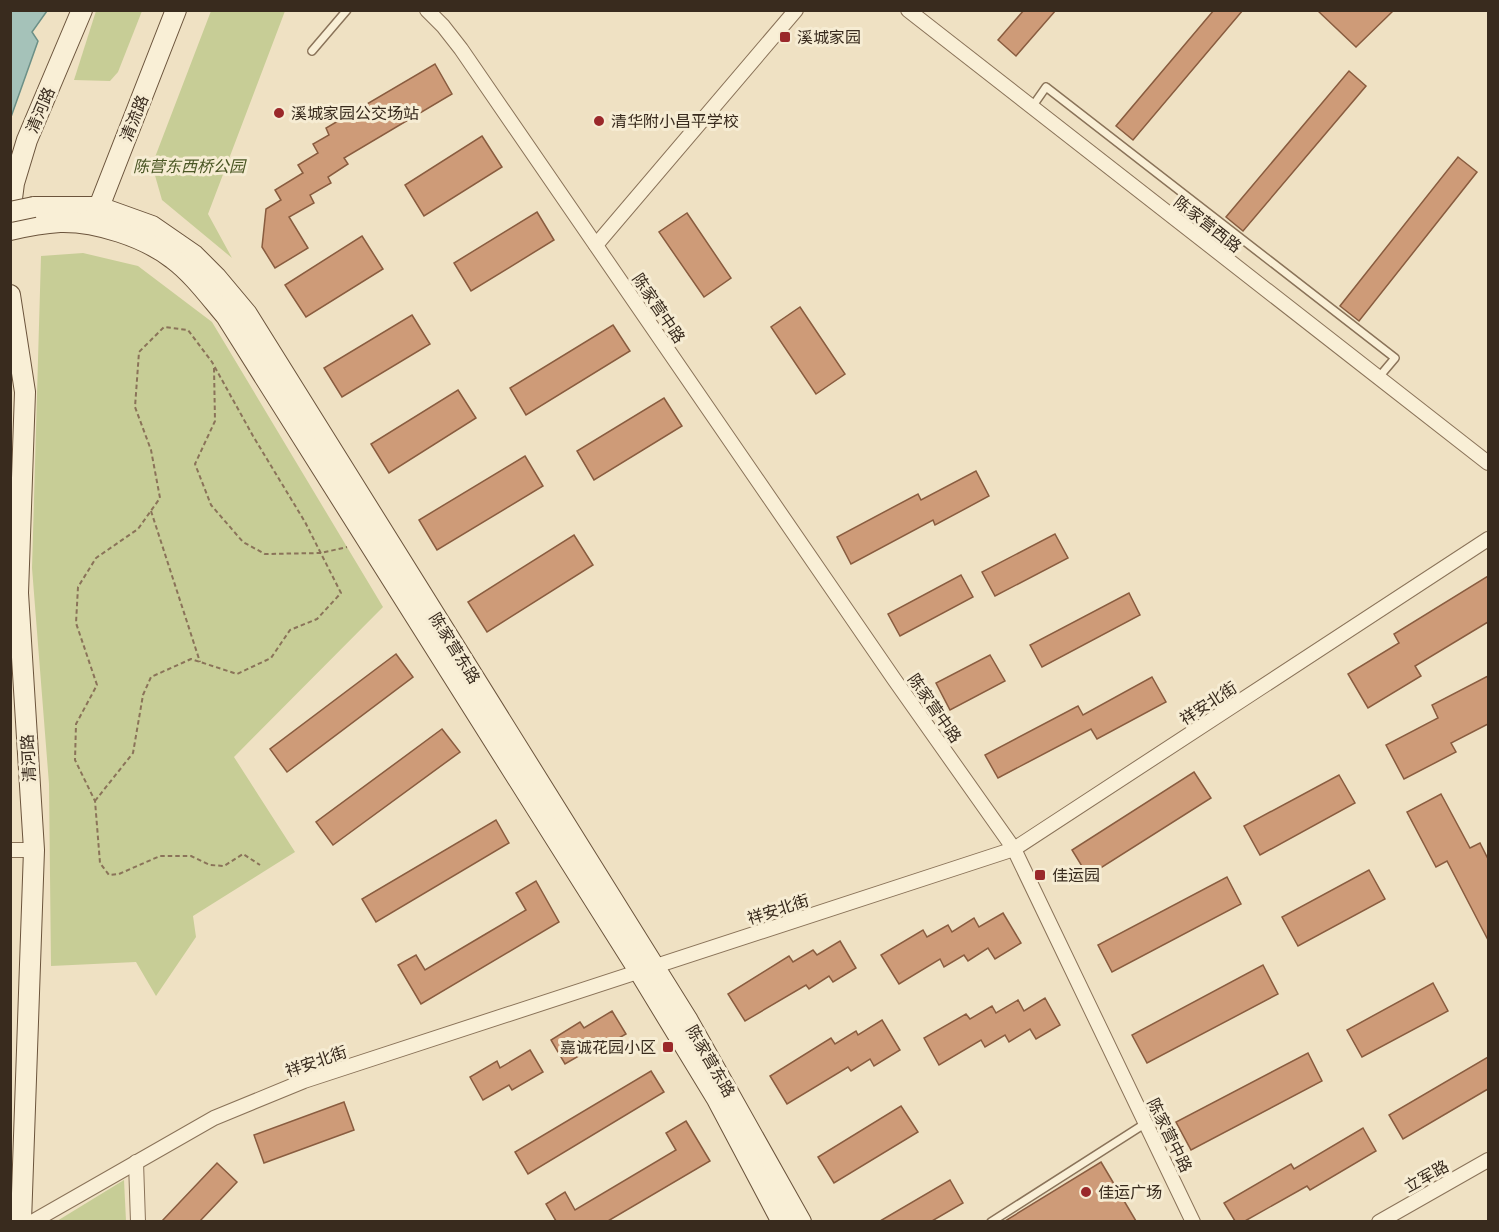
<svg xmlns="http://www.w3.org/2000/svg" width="1499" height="1232" font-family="'Libre Baskerville','Noto Sans SC',serif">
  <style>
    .green { fill: #c7cd96 }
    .water { fill: #a5c2b9; stroke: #6c9087; stroke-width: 1.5 }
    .building { fill: #ce9b78; stroke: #895c3f; stroke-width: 1.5 }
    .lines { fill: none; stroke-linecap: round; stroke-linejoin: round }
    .lane-casing { stroke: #8a7359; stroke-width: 10 }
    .street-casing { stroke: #8a7359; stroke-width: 16 }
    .secondary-casing { stroke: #6b543c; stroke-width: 22 }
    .path { stroke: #8a7359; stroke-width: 2; stroke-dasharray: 4.5 3; stroke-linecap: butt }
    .lane { stroke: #f9efd6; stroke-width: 7 }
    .street { stroke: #f9efd6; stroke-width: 14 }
    .secondary { stroke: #f9efd6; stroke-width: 20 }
    .secondary-bridge-casing { stroke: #6b543c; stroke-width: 22; stroke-linecap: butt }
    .secondary-bridge { stroke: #f9efd6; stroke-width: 20 }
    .poi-dot { fill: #9a282a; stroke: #f6ecd3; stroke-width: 2 }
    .labels { text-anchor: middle; stroke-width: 6; stroke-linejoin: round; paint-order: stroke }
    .poi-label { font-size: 16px; fill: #392b1e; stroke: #f6ecd3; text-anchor: start }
    .street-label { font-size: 16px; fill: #392b1e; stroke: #f6ecd3 }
    .park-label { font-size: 16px; font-style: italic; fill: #4a5624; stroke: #f6ecd3 }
  </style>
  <rect width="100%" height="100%" fill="#efe1c3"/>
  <g class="green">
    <polygon points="96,11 142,11 118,72 110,81 74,80"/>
    <polygon points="211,11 285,11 208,214 232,258 162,200 152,165"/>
    <polygon points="83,253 138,266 212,322 383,607 234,757 295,852 193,916 196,937 156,996 136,962 51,966 49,784 32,568 41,256"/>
    <polygon points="124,1180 126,1221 57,1221"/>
  </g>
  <polygon class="water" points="11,10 47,11 32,32 38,41 11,117"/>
  <g class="building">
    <polygon points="1024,10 1056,10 1016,56 998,40"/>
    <polygon points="1214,10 1243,10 1133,140 1116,126"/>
    <polygon points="1317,10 1394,10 1356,47"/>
    <polygon points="435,64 452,94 344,158 348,164 328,177 331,183 310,195 314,203 289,217 308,248 275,268 262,247 266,209 281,200 275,190 303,173 298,165 318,153 313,144 329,135 326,128"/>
    <polygon points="1349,71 1366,86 1243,231 1226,217"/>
    <polygon points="482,136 502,167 424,216 405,185"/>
    <polygon points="1458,157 1477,172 1359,321 1340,306"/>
    <polygon points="537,212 554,240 471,291 454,263"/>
    <polygon points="687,213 731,278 704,297 659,232"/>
    <polygon points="362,236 383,269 306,317 285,285"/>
    <polygon points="800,307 845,374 816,394 771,327"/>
    <polygon points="412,315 430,344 342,397 324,368"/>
    <polygon points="613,325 630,351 526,415 510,388"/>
    <polygon points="458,390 476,418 389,473 371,444"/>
    <polygon points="664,398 682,426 594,480 577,451"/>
    <polygon points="525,456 543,486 437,550 419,520"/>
    <polygon points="976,471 989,496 935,525 933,520 851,564 837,537 918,494 921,500"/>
    <polygon points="1055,534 1068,558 995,596 982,572"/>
    <polygon points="574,535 593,565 487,632 468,602"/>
    <polygon points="961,575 973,597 900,636 888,614"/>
    <polygon points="1488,576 1488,622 1415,666 1421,676 1368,708 1348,674 1399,643 1394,634"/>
    <polygon points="1129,593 1140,615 1042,667 1030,645"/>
    <polygon points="396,654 413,677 287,772 270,749"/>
    <polygon points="990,655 1005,681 950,710 936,683"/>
    <polygon points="1488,676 1488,724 1451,743 1456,752 1404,779 1386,745 1438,718 1432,705"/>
    <polygon points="1152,677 1166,702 1097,739 1091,729 998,778 985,755 1078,706 1083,715"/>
    <polygon points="442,729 460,752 333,845 316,822"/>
    <polygon points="1194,772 1211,798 1088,876 1072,850"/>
    <polygon points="1339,775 1355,803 1260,855 1244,826"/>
    <polygon points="1441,794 1470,848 1480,843 1488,859 1488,940 1447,861 1436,867 1407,812"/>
    <polygon points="496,820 509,843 376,922 362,899"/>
    <polygon points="1369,870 1385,899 1298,946 1282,917"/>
    <polygon points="1227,877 1241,904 1112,972 1098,945"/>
    <polygon points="536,881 559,922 421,1004 398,965 416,955 425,970 484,935 526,910 516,893"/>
    <polygon points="1003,913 1021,943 995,959 988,948 968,961 964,955 944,967 940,959 899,984 881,955 923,930 927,937 948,925 952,932 974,918 979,927"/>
    <polygon points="840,941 856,968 833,982 829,976 809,989 806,985 745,1021 728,994 789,956 793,962 813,950 817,955"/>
    <polygon points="1263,965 1278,994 1147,1063 1132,1035"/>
    <polygon points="1433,983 1448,1011 1362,1057 1347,1030"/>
    <polygon points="1045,998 1060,1025 1036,1039 1030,1029 1009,1042 1005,1035 985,1047 981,1040 939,1065 924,1038 966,1014 970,1019 992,1006 996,1013 1018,1000 1024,1011"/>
    <polygon points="612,1011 626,1034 596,1051 594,1047 565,1064 551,1040 580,1022 584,1028"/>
    <polygon points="882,1020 900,1050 874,1066 870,1059 851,1071 848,1067 787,1104 770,1076 831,1038 835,1044 856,1031 858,1035"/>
    <polygon points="530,1050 543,1072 512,1090 509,1085 483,1100 470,1077 497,1061 500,1068"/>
    <polygon points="1308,1053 1322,1081 1191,1150 1176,1122"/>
    <polygon points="1488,1057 1488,1089 1403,1139 1389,1115"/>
    <polygon points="651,1071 664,1092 528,1174 515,1152"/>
    <polygon points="344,1102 354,1130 264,1163 254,1135"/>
    <polygon points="901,1106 918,1132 834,1183 818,1157"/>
    <polygon points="686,1121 710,1161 608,1221 556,1221 546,1204 565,1192 575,1210 676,1150 666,1133"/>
    <polygon points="1363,1128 1376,1151 1310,1190 1307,1186 1245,1221 1235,1221 1224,1203 1291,1164 1294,1169"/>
    <polygon points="1101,1162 1136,1221 1005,1221"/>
    <polygon points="217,1163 237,1182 200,1221 162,1221"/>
    <polygon points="950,1180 963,1203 932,1221 880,1221"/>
  </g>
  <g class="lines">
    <defs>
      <g id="lane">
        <polyline points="312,51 347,10"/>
        <polyline points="1032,107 1046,87 1395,358 1379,377"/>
        <polyline points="991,1222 1146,1123"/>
      </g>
      <g id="street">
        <polyline points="427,10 443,26 461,49 894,679 1014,849 1193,1222"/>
        <polyline points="908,10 1488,463"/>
        <polyline points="596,245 796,10"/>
        <polyline points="10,850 34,850"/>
        <polyline points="136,1162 138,1222"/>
        <polyline points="32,1222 214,1118 304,1081 1014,849 1488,539"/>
        <polyline points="1379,1222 1488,1160"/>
      </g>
      <g id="secondary">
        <polyline points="34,207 99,207 152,226 194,255 216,277 247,314 687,1019 801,1222"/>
        <polyline points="10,214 14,183 27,140 82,10"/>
        <polyline points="95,217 176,10"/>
        <path d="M10,230C27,226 43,223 60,222C96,221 145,237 173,259C193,274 209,296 226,316L639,971L717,1099L782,1222"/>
        <polyline points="10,295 25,392 18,593 34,850 21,1222"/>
      </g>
    </defs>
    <use href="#lane" class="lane-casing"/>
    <use href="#street" class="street-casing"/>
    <use href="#secondary" class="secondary-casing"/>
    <g class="path">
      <polyline points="214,368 215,421 195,464 211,505 243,542 265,554 321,553 347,547"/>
      <polyline points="151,511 200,662"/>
      <polyline points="95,801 133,753 143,695 151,677 191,659 237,674 271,658 290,630 317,619 341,593 305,522 253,436 212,362 188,330 164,327 139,352 135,407 151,450 160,498 138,529 96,558 78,587 76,623 97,685 76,724 75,760 95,801 100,863 109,875 119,874 160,856 191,856 210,865 224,866 243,854 260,865"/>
    </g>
    <use href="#lane" class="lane"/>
    <use href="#street" class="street"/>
    <use href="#secondary" class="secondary"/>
    <defs>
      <polyline id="secondary-bridge" points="10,212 34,207"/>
    </defs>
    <use href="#secondary-bridge" class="secondary-bridge-casing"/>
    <use href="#secondary-bridge" class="secondary-bridge"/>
  </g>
  <g class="poi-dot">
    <rect x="779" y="31" width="12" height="12" rx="3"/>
    <circle cx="279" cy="113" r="6"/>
    <circle cx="599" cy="121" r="6"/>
    <rect x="1034" y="869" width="12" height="12" rx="3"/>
    <rect x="662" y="1041" width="12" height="12" rx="3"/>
    <circle cx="1086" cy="1192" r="6"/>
  </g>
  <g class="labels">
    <g class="poi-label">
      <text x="797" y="43">溪城家园</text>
      <text x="291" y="119">溪城家园公交场站</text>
      <text x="611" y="127">清华附小昌平学校</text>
      <text x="1052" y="881">佳运园</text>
      <text x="656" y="1053" text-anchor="end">嘉诚花园小区</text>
      <text x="1098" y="1198">佳运广场</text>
    </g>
    <g class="street-label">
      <text transform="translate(40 110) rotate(-67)" y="6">清河路</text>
      <text transform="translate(134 118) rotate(-68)" y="6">清流路</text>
      <text transform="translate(1208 224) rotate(38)" y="6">陈家营西路</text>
      <text transform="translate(659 308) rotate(56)" y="6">陈家营中路</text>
      <text transform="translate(455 648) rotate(58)" y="6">陈家营东路</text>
      <text transform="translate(1208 703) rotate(-33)" y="6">祥安北街</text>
      <text transform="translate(935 708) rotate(55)" y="6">陈家营中路</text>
      <text transform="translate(28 758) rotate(-93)" y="6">清河路</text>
      <text transform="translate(778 909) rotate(-18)" y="6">祥安北街</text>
      <text transform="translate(316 1061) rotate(-19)" y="6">祥安北街</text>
      <text transform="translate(711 1061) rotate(60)" y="6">陈家营东路</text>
      <text transform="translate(1170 1135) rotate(64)" y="6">陈家营中路</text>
      <text transform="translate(1426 1176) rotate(-29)" y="6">立军路</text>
    </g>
    <g class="park-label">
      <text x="189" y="172">陈营东西桥公园</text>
    </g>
  </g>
  <rect width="1499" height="1232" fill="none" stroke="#392b1e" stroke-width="24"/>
</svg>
